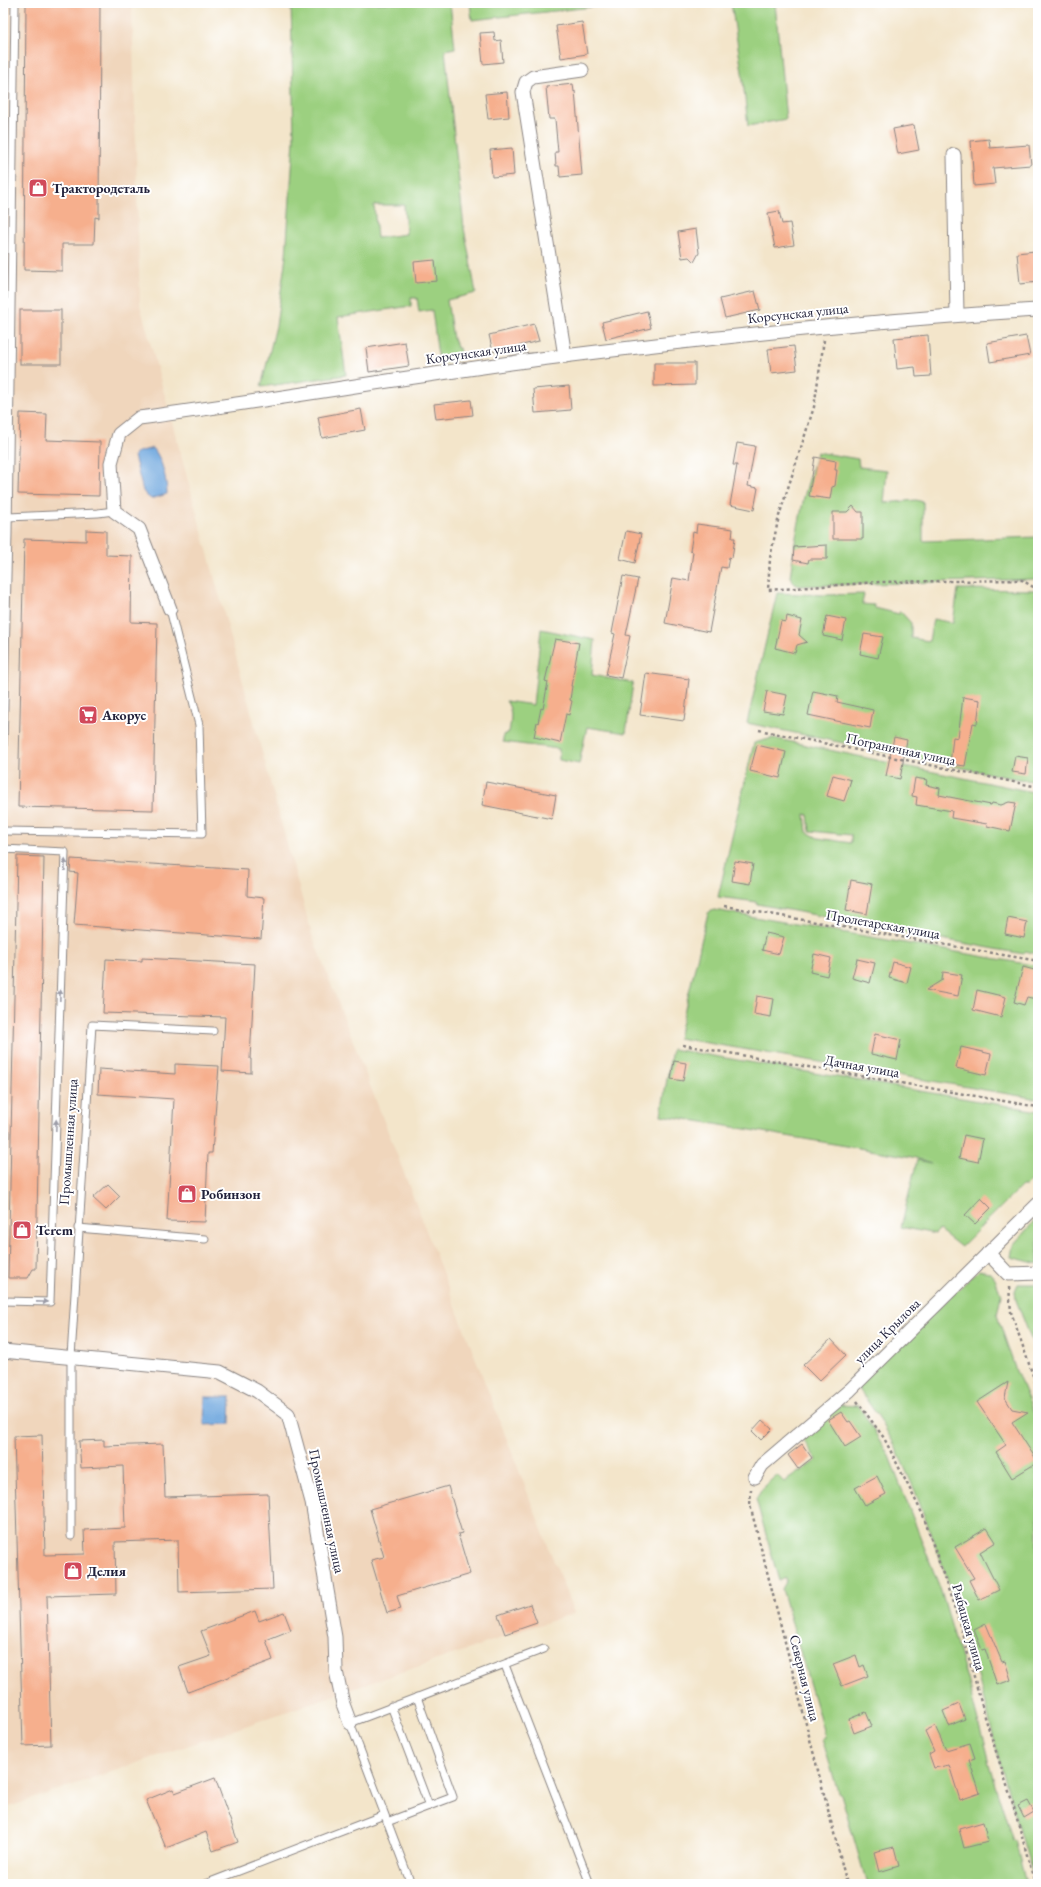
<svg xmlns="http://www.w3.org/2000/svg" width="1041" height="1887" font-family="'EB Garamond',serif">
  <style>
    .built { fill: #f0d6bc }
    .green { fill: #9cd080; stroke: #5f795e; fill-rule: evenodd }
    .water { fill: #70a7de; stroke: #49648c }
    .building { fill: #f6af8d }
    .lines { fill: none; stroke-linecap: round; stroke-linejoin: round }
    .service-casing { stroke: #8a8482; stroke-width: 9 }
    .minor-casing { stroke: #8a8482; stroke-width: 15 }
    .path { stroke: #8a8482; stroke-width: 2.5; stroke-dasharray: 3 3; stroke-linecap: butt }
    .service { stroke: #fff; stroke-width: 7 }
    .minor { stroke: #fff; stroke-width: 13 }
    .oneway { fill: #9c9ca7 }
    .labels { text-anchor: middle; stroke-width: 4; stroke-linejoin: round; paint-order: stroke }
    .poi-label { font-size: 14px; font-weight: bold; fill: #22223b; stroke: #fff; text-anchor: start }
    .street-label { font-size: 14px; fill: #22223b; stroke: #fff }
  </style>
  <rect width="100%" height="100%" fill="#fff"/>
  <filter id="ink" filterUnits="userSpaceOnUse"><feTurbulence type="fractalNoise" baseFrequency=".025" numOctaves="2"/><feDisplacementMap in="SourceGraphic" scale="8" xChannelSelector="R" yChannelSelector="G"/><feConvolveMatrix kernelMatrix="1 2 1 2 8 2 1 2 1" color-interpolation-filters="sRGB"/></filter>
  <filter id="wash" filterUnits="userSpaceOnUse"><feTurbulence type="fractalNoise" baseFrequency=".012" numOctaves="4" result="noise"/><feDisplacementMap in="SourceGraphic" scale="16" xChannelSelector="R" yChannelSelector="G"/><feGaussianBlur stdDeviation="0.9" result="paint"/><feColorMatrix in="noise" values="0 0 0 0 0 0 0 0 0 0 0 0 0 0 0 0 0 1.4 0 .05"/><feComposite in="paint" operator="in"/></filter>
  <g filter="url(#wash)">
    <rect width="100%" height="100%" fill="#f3e5ca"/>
    <polygon class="built" points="3,3 132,3 140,305 312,935 574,1613 3,1809"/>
    <g class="green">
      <path d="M291,3H450L455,48L445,50L464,228L476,293L447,300L453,339L455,341L457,348H459L461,359L439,364L432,310L419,312L417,298H411V306L338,317L346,375L261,387L276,326L286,256L294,140ZM374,205H404L406,234L377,238Z"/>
      <polygon points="470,3 629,3 472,20"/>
      <polygon points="731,3 775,3 786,119 748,126 742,72"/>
      <polygon points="817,452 858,459 859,467 887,470 884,503 916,500 923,502 923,541 1038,537 1038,579 800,586 795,584 790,577 795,542 804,497"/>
      <polygon points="958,589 1035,590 1036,596 1038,596 1038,782 1006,777 747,723 777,593 824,595 864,594 862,604 874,605 875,608 899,614 900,611 911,623 911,638 929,641 933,619 953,623"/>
      <path d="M541,629L595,640L592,675L633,683L626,733L587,727L579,764L559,760V749L503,742V735L509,732C511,721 513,710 506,701L533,705Z"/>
      <path d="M773,738L909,767L1038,793V954L1025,951L1024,954L995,949L757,904V902L718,897L754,743ZM805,814L808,815L810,831L851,835V843L818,838L807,832Z"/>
      <polygon points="714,910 1038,966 1038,1099 678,1038 708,913"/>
      <polygon points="672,1049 1038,1111 1038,1174 1026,1186 1022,1186 961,1247 939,1230 935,1234 901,1227 917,1160 931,1163 912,1157 661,1115"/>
      <polygon points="1038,1217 1038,1264 1011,1257 1013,1245"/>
      <polygon points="979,1270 989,1272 995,1279 1001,1295 997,1315 1016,1371 1038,1423 1038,1884 1035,1883 999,1759 975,1665 947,1578 915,1491 895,1446 880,1419 856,1385"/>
      <polygon points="1018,1284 1038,1284 1038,1357 1016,1300 1015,1291"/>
      <polygon points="838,1405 859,1406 889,1456 940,1588 967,1679 993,1779 1013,1841 1015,1840 1026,1884 867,1884 841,1794 838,1792 822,1738 825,1737 782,1589 787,1580 786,1578 779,1581 756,1499 764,1486 777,1475 784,1482 817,1460 802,1438"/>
    </g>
    <g class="water">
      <path d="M153,448C162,458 167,481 167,494L151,499L146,495L143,491L134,456L135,453Z"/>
      <polygon points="205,1397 231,1397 230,1424 204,1425"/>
    </g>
    <g id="blocks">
      <g class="building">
        <polygon points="26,3 100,3 99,218 95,217 94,244 62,244 62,271 24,270"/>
        <polygon points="582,22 587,54 561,58 556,26"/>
        <polygon points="494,32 495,41 501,40 503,62 483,64 480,33"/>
        <polygon points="573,84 574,92 575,91 582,175 560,177 559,166 556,166 555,152 558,152 555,119 549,119 546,87"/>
        <polygon points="507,92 509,117 488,119 485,94"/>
        <polygon points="914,125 919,150 898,154 893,129"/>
        <polygon points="989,139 990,148 1029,145 1031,165 993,168 995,184 974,186 971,141"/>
        <polygon points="512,148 514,175 492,177 490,150"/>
        <polygon points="779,211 782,224 790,223 794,245 775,248 768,213"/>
        <polygon points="696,229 699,253 694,262 689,257 682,258 678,232"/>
        <polygon points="1035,251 1036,258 1038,258 1038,282 1020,284 1017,253"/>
        <polygon points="435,260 437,281 416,283 414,262"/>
        <polygon points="755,291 760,310 725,318 720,299"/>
        <rect x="20" y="310" width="41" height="54"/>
        <polygon points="647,311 651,328 606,339 602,322"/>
        <polygon points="534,324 539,341 493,352 489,335"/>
        <polygon points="928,335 931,376 916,377 915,367 897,369 894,338"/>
        <polygon points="1026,336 1030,355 990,362 987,343"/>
        <polygon points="405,342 409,366 369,372 366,348"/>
        <polygon points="794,346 797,370 771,373 768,349"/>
        <polygon points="654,363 695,363 695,385 654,386"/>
        <polygon points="569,386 571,410 535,413 533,389"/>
        <polygon points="471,400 473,415 436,419 434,404"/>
        <polygon points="361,409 365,430 322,438 318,417"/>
        <polygon points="20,413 47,414 46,440 100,442 99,496 18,494"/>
        <polygon points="737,443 755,446 748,486 758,488 754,510 730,505 737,465 733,465"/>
        <polygon points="815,457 836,461 835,470 837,470 835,486 832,487 830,499 809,496"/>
        <polygon points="853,506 858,512 863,512 863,539 833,539 833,512 847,512"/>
        <polygon points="697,524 733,529 732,538 735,538 732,558 729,557 727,568 721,567 709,632 665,623 673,578 689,581 693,552 690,551 693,532 696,533"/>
        <polygon points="86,530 106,531 106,555 132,556 131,622 157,623 153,810 18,807 24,539 86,541"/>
        <polygon points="626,531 641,534 635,563 620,559"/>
        <polygon points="827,545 827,559 809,559 808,563 793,560 794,547"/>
        <polygon points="623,576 638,579 626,635 630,636 621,678 606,675 615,634 612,633"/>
        <polygon points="787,616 802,620 799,635 807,642 797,645 795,653 775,648 781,621 786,622"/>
        <polygon points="827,616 846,620 842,640 823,636"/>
        <polygon points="864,634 883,637 878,658 860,654"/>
        <polygon points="555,639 579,643 571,686 572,686 570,700 572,701 569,715 566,714 560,743 534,737 537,722 538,723 541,708 543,709 548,682 545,681"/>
        <polygon points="646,673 689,679 684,721 640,715"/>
        <polygon points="767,691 787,695 783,714 763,711"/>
        <polygon points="813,691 838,696 837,702 873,710 870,728 808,715"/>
        <polygon points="963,697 980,700 977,724 973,723 965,766 950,764 953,737 958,738"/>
        <polygon points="894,737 907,740 900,779 886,776"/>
        <polygon points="757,745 786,752 780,778 750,771"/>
        <polygon points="1015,756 1028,758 1026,774 1012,772"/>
        <polygon points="833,775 851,780 844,801 827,796"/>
        <polygon points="915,778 927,780 926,785 940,788 939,795 991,805 992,803 1001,805 1009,802 1016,803 1010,831 987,826 987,824 951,818 952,811 916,805 917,797 912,796"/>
        <polygon points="486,782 556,795 552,819 482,805"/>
        <polygon points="17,856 44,857 36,1269 33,1269 28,1278 8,1278"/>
        <polygon points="71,859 248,870 247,896 264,898 261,939 74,925 78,873 70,872"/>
        <polygon points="735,861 753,864 750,884 732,881"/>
        <polygon points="851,880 872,884 867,914 846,910"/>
        <polygon points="1008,918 1027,922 1024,938 1005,934"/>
        <polygon points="766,933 784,937 779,954 762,950"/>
        <polygon points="814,954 831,958 827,976 810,972"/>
        <polygon points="142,958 255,964 250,1059 251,1059 251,1073 222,1071 225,1017 103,1013 106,959 142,961"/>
        <polygon points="857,959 875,963 870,983 852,978"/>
        <polygon points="893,962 911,967 907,983 889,978"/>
        <polygon points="1023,967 1038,971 1038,991 1036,999 1027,997 1024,1005 1014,1002"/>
        <polygon points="943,972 962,975 958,996 926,990 942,980"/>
        <polygon points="977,990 1006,997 1001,1017 973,1010"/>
        <polygon points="757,996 774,999 771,1017 754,1014"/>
        <polygon points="875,1034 901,1040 897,1060 871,1054"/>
        <polygon points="961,1047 991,1054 986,1075 956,1068"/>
        <polygon points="674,1061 686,1063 683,1081 671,1079"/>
        <polygon points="175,1064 219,1066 212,1153 208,1153 205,1222 167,1221 174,1099 98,1094 99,1069 175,1074"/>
        <polygon points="964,1135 983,1139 978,1162 959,1158"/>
        <polygon points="108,1184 120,1196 106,1210 93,1198"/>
        <polygon points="981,1198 991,1208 975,1224 965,1215"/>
        <polygon points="831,1339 846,1355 819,1381 803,1365"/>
        <polygon points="1008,1382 1005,1398 1012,1409 1028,1412 1012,1422 1038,1462 1012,1478 996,1452 1006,1445 977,1402"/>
        <polygon points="841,1412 848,1422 850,1421 861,1437 845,1447 828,1420"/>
        <polygon points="762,1420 772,1429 761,1440 752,1431"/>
        <polygon points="42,1435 45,1555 85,1554 84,1530 125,1528 123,1466 81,1468 79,1441 104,1440 104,1446 163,1444 165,1497 268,1494 273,1589 179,1592 178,1540 115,1542 116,1594 47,1596 51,1745 23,1746 14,1436"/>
        <polygon points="802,1444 812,1458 798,1469 788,1455"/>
        <polygon points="877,1476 886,1494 865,1505 855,1488"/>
        <polygon points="448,1486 462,1533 458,1534 470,1574 397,1596 401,1609 387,1613 371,1560 384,1557 370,1509"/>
        <polygon points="987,1528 996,1542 980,1552 999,1590 979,1600 969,1580 974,1578 955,1547"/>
        <polygon points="530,1604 537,1623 505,1634 498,1615"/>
        <polygon points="255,1611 259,1621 284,1612 291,1630 266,1640 273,1660 188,1692 179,1667 211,1656 201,1631"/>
        <polygon points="986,1624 1002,1662 1005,1661 1011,1680 997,1685 985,1649 982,1650 974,1630"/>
        <polygon points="856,1655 860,1667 864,1665 868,1676 842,1686 833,1664"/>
        <polygon points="959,1704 965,1719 949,1726 943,1711"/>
        <polygon points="866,1712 872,1726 854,1733 849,1719"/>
        <polygon points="935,1726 946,1750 970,1743 975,1758 969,1760 980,1793 960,1800 949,1765 934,1768 929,1754 934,1751 925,1731"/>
        <polygon points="215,1778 238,1842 213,1851 206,1832 166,1848 146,1800 173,1789 175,1793"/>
        <polygon points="1028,1801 1034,1812 1024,1818 1018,1806"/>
        <polygon points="983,1822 988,1842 964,1848 959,1829"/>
        <polygon points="894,1847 899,1866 879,1872 874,1852"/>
      </g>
    </g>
  </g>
  <g filter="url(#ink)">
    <use href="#blocks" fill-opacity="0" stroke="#8a8482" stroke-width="1"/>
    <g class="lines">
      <defs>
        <g id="service">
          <polyline points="8,517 98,513 114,511"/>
          <polyline points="3,747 8,533 15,3"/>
          <polyline points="3,831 202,834 199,725 170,609"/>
          <polyline points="3,849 65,852 50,1302 3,1301"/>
          <polyline points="78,1228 205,1239"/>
          <polyline points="71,1536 71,1357 92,1025 213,1031"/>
          <polyline points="505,1665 590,1884"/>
          <polyline points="417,1697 453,1797 429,1806"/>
          <polyline points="387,1822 429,1806 391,1706"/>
          <polyline points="205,1884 384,1815"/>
          <polyline points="411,1884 350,1723 544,1649"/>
        </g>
        <g id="minor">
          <polyline points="954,155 957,315"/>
          <polyline points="565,356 523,92 526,82 533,77 582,70"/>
          <path d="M170,609L139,529L114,511L111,463L119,434L139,418C272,400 406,377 540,359C705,338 871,320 1038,310"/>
          <polyline points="988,1253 1008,1274 1038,1273"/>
          <polyline points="3,1351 220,1372 257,1391 288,1414 312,1502 335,1637 336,1671 343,1704 350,1723"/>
          <polyline points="755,1477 762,1465 850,1390 1038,1204"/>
        </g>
      </defs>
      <use href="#service" class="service-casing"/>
      <use href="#minor" class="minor-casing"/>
      <g class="path">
        <polyline points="824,340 814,407 779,516 770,558 768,590 879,582 1022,580 1038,590"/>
        <polyline points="759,730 1038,787"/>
        <polyline points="724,906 1038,961"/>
        <polyline points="683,1045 1038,1107"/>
        <polyline points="1009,1287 1011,1312 1038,1390"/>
        <polyline points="857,1401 884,1438 923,1515 958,1618 985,1717 1013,1804 1035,1884"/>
        <polyline points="751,1489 750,1505 847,1884"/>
      </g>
      <use href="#service" class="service"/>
      <use href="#minor" class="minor"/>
    </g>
    <defs><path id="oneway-solid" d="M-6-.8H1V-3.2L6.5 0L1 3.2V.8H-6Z"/></defs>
    <g class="oneway">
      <use href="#oneway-solid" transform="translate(65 865) rotate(-88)"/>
      <use href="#oneway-solid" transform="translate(60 995) rotate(-88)"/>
      <use href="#oneway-solid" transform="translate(56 1125) rotate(-88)"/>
      <use href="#oneway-solid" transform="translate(42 1302) rotate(1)"/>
    </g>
  </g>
  <defs>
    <symbol id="shop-square" viewBox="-11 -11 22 22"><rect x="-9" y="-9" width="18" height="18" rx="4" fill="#d1495b" stroke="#fff"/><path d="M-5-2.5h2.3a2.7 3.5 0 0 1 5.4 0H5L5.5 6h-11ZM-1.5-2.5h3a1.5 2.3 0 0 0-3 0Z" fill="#fff"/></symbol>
    <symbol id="supermarket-square" viewBox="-11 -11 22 22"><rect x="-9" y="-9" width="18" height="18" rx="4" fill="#d1495b" stroke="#fff"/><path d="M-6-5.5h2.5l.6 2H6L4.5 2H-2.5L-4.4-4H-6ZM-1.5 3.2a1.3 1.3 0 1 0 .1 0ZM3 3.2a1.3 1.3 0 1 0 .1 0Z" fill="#fff"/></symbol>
  </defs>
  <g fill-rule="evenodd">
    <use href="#shop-square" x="27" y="177" width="22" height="22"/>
    <use href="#supermarket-square" x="77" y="704" width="22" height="22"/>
    <use href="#shop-square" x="176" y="1183" width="22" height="22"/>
    <use href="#shop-square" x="11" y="1219" width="22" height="22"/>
    <use href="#shop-square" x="62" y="1560" width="22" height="22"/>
  </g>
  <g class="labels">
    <g class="poi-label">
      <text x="52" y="193">Трактородеталь</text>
      <text x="102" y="720">Акорус</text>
      <text x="201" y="1199">Робинзон</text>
      <text x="36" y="1235">Terem</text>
      <text x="87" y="1576">Делия</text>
    </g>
    <g class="street-label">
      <text transform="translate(798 313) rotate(-6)" y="5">Корсунская улица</text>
      <text transform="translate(476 352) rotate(-8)" y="5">Корсунская улица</text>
      <text transform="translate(901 749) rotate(12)" y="5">Пограничная улица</text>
      <text transform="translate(883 924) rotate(10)" y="5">Пролетарская улица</text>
      <text transform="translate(862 1066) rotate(10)" y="5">Дачная улица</text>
      <text transform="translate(68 1142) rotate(-86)" y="5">Промышленная улица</text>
      <text transform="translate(887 1331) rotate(-45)" y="5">улица Крылова</text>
      <text transform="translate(327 1511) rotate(78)" y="5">Промышленная улица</text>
      <text transform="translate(969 1627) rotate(74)" y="5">Рыбацкая улица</text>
      <text transform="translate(805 1678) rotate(76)" y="5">Северная улица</text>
    </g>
  </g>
  <rect width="1041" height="1887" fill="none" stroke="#fff" stroke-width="16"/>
</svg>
